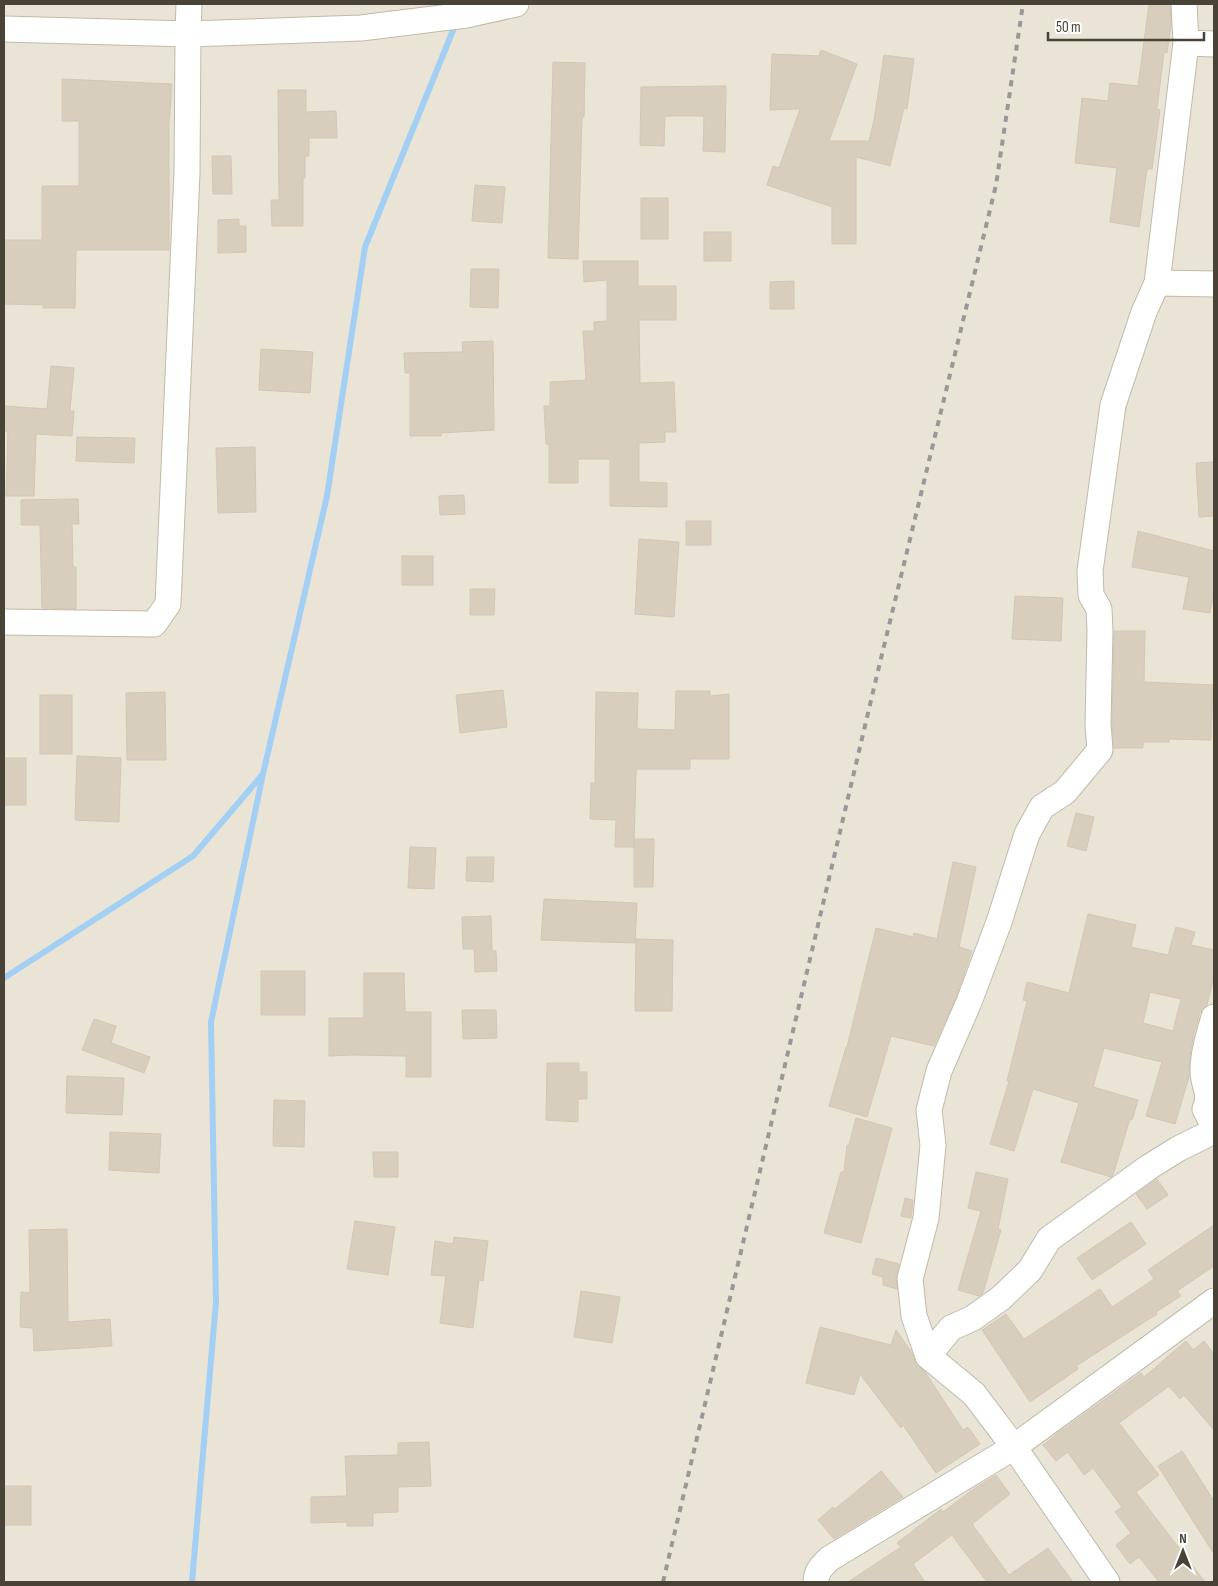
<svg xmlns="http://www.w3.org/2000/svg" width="1218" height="1586" font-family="'Sofia Sans Condensed',sans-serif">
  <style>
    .residential { fill: #e9e4d6 }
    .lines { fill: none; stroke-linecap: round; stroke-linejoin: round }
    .stream { stroke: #a3cff4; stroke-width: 6 }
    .building { fill: #d7cebd; stroke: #d3c7b0; fill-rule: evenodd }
    .minor-casing { stroke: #c1baab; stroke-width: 27 }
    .minor { stroke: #fff; stroke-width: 25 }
    .rail { stroke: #989898; stroke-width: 4; stroke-dasharray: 6 6; stroke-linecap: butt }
  </style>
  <rect width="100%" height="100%" fill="#f5f2e9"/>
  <rect class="residential" x="4" y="4" width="1210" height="1578"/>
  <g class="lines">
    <g class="stream">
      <polyline points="4,978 193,856 262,775"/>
      <polyline points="192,1582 216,1302 211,1022 263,774 327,496 365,247 456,23"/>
    </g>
  </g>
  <g class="building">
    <polygon points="1149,4 1170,4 1171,24 1167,53 1164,52 1157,109 1160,110 1152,169 1147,169 1139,227 1110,222 1117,168 1075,163 1082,98 1108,101 1110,83 1138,86"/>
    <polygon points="821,50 857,64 829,141 869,141 874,120 884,55 914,59 907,109 904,108 890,166 856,157 856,244 832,244 832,207 767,185 773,166 779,168 800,109 770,110 772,54 819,56"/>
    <polygon points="553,62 585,63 584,117 582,117 578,259 548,258"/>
    <polygon points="62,79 172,84 169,126 169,250 76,250 75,308 43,308 43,305 4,304 4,240 42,240 42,186 79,186 79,121 62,121"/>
    <polygon points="726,86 725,152 703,151 704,116 665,116 664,146 640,145 641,87"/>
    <polygon points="278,90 306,90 306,112 336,111 337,138 309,138 309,156 305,156 305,178 303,178 303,226 272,226 271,200 279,200"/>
    <polygon points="212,156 231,156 232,194 213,194"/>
    <polygon points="475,185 505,187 502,223 472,221"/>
    <rect x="641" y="198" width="27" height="41"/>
    <polygon points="239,219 239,226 246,226 246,252 218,253 218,220"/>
    <rect x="704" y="232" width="27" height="29"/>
    <polygon points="583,261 638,261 638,286 676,286 676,320 639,320 640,383 674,382 676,432 665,432 665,442 639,443 639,482 667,483 667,507 610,506 610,459 578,459 578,483 549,483 549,444 546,444 544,406 550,406 550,382 586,380 583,331 594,331 594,322 607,321 607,280 584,282"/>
    <polygon points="471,269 499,269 498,308 470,307"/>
    <polygon points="794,281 794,309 770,309 770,282"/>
    <polygon points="493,341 494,430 441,433 441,436 410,436 410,373 405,373 404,353 463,352 462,342"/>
    <polygon points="261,349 313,352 310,393 259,390"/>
    <polygon points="51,366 74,368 70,411 74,411 72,436 36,434 34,496 6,496 8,432 4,431 4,406 47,409"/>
    <polygon points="77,437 135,438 134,463 76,461"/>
    <polygon points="255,447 256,512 218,513 216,448"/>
    <polygon points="1214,462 1214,516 1199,517 1196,463"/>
    <polygon points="464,495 465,514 440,515 439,496"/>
    <polygon points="78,499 79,524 72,524 73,567 76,567 76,609 42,608 40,525 21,525 21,500"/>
    <rect x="686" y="521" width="25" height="24"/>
    <polygon points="1138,531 1214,551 1214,591 1210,613 1183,609 1189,577 1132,567"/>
    <polygon points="639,539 679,542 674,617 635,614"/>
    <rect x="402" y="556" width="31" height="29"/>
    <polygon points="470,589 495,589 494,615 470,615"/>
    <polygon points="1015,596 1063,598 1061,641 1012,639"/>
    <polygon points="1114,631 1145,631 1144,682 1213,685 1211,740 1169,739 1169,742 1143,742 1143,748 1114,748 1112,724"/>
    <polygon points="503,690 507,727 460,733 456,695"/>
    <polygon points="676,691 710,691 710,696 729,694 729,759 690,759 690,769 636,769 634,847 615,847 616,820 590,819 591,783 595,783 596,692 638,693 637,729 675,730"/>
    <polygon points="165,692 166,760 127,760 126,693"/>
    <rect x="40" y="695" width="32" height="59"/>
    <polygon points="77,756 121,758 119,822 75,820"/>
    <rect x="4" y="758" width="22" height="47"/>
    <polygon points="1076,813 1094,817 1086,851 1067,846"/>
    <polygon points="634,839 654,839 653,887 634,887"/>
    <polygon points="410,847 436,848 434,889 408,888"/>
    <polygon points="467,857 494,857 493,882 466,881"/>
    <polygon points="953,862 976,867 959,947 972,951 956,997 934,1046 891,1036 867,1117 829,1106 846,1047 847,1047 876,928 913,937 914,933 937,939"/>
    <polygon points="544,899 637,903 635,943 541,940"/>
    <path d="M1088,914L1136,925L1131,947L1168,955L1176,927L1195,932L1191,945L1214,950V976L1207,1005L1200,1013L1194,1033L1190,1056L1189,1077L1175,1124L1146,1116L1162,1062L1104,1048L1093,1087L1138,1100L1132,1120L1130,1119L1113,1175L1111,1177L1061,1162L1079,1103L1033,1089L1014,1151L990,1144L1009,1081H1007L1027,1001L1023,1000L1027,982L1069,993ZM1150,992L1181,999L1173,1031L1143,1023Z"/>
    <polygon points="491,916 492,951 496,951 497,971 475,972 474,949 463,949 462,917"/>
    <polygon points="636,939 673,940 672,1011 635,1011"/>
    <rect x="261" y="971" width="44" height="44"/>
    <polygon points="364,973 404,973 405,1012 431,1012 431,1077 406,1077 406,1056 352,1055 329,1056 329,1018 364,1018"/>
    <polygon points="462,1010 496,1010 497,1038 463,1039"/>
    <polygon points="94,1019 116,1026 111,1043 150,1057 144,1073 82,1050"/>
    <polygon points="547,1063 579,1063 579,1072 587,1072 587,1099 578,1099 578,1122 546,1120"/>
    <polygon points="67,1076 124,1078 122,1115 66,1113"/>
    <polygon points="274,1100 305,1101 304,1147 273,1146"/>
    <polygon points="856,1118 892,1128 861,1243 824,1233 841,1172 844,1172 847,1145 849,1145"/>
    <polygon points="110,1132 161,1134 159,1173 109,1170"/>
    <polygon points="373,1152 398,1152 398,1177 374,1177"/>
    <polygon points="976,1172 1008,1179 998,1229 1001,1230 983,1293 979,1296 958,1290 981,1211 968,1208"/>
    <polygon points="1157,1179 1168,1195 1147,1209 1136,1194"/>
    <polygon points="905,1198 913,1200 911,1218 901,1216"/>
    <polygon points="355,1221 395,1227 388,1275 347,1269"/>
    <polygon points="1131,1222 1146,1244 1092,1280 1077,1258"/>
    <polygon points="1214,1225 1214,1266 1177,1291 1181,1296 1156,1312 1157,1314 1076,1366 1078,1369 1030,1402 982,1330 1006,1314 1024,1339 1100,1289 1112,1307 1154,1279 1148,1270"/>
    <polygon points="67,1229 68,1322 110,1319 112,1346 34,1351 33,1328 20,1327 21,1292 30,1293 29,1230"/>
    <polygon points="454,1237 488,1241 483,1281 479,1280 473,1328 440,1323 446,1276 431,1275 435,1241 453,1244"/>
    <polygon points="876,1258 899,1264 896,1276 897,1289 883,1285 883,1277 872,1274"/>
    <polygon points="581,1291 620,1297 612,1343 574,1337"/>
    <polygon points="820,1327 891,1345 896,1330 912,1353 915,1361 925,1372 963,1430 968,1427 980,1444 936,1473 903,1425 901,1428 860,1374 854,1395 806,1383"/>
    <polygon points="1186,1341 1193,1350 1204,1341 1214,1354 1214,1430 1184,1395 1180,1399 1169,1386 1119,1423 1159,1475 1136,1492 1205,1582 1159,1582 1139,1557 1130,1564 1116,1545 1131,1533 1115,1512 1122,1507 1093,1468 1084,1475 1068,1452 1056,1461 1043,1445 1058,1433 1141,1373 1144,1377"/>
    <polygon points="429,1442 431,1486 398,1487 398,1512 373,1513 373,1526 347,1526 347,1522 311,1523 311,1497 347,1496 345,1456 398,1455 398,1443"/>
    <polygon points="1182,1451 1214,1501 1214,1554 1158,1466"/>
    <polygon points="881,1471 903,1497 834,1539 818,1520 833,1507 835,1509"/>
    <polygon points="996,1475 1010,1494 972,1524 1009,1575 1048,1548 1073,1582 987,1582 952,1535 913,1564 925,1582 848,1582 901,1547 897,1543 941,1509 943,1512 975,1488"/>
    <rect x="4" y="1486" width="27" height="39"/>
  </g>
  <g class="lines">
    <defs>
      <g id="minor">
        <polyline points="189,4 188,34 361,28 466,15 516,4"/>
        <polyline points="4,29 188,34 187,173 168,604 154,624 4,622"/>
        <polyline points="1186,43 1214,44"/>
        <polyline points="1157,283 1214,284"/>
        <path d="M1214,1017C1209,1034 1203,1053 1203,1071C1203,1086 1212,1094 1205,1109L1214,1127"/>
        <polyline points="928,1356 951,1328 973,1318 1001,1298 1030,1270 1049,1239 1149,1167 1178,1149 1214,1131"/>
        <path d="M816,1582C816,1571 822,1566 829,1559L1014,1447L1214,1301"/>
        <polyline points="1107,1582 1014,1447 974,1394 928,1356 914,1316 910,1279 926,1218 933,1145 929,1110 939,1071 969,1002 999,922 1027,834 1042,807 1065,792 1100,750 1098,724 1100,630 1099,609 1091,595 1090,571 1113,405 1144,312 1157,283 1186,43 1184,4"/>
      </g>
    </defs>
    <use href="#minor" class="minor-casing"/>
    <use href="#minor" class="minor"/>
    <polyline class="rail" points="663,1582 877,675 996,185 1023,4"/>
  </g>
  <rect width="1218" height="1586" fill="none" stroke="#494337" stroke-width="10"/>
  <g transform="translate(1183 1551)" stroke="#ffffff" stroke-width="4" paint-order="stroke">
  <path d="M0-4L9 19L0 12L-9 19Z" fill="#494337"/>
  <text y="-8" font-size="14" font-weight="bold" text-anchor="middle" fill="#494337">N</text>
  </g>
  <path d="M1048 32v8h156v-8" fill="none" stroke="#494337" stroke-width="2.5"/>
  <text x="1056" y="32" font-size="15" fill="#494337" stroke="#ffffff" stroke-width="4" paint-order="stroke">50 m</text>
</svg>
